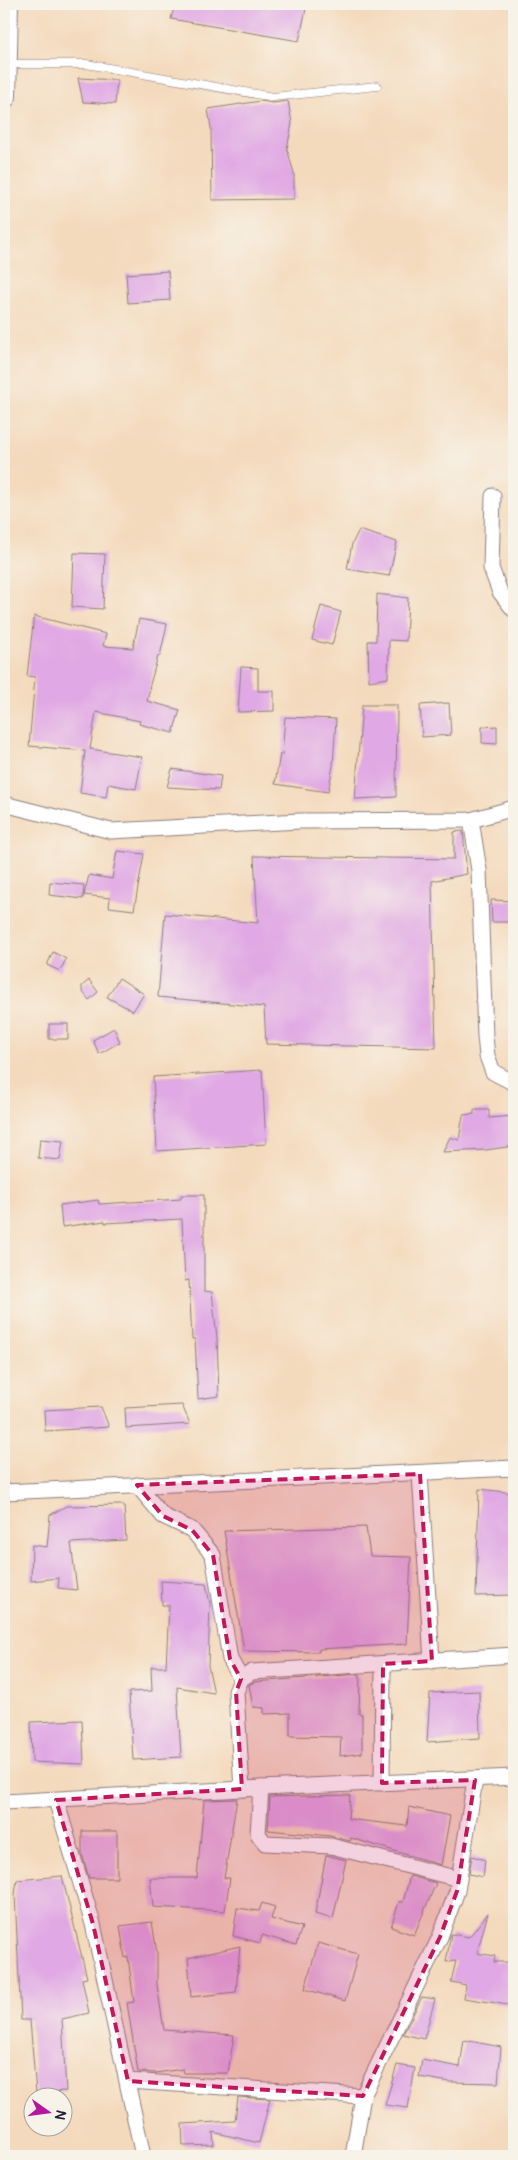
<svg xmlns="http://www.w3.org/2000/svg" width="518" height="2160" font-family="Pangolin,sans-serif">
  <style>
    .building { fill: #e0a8e4 }
    .lines { fill: none; stroke-linecap: round; stroke-linejoin: round }
    .service-casing { stroke: #8b7e7c; stroke-width: 9 }
    .minor-casing { stroke: #8b7e7c; stroke-width: 17 }
    .primary-casing { stroke: #8b7e7c; stroke-width: 26 }
    .service { stroke: #fff; stroke-width: 8 }
    .minor { stroke: #fff; stroke-width: 15 }
    .primary { stroke: #fff; stroke-width: 24 }
    .marked { fill: #c2185b; fill-opacity: 0.2; stroke: #c2185b; stroke-width: 4; stroke-dasharray: 10 6; stroke-linejoin: round }
  </style>
  <rect width="100%" height="100%" fill="#f7f3e8"/>
  <filter id="ink" filterUnits="userSpaceOnUse"><feTurbulence type="fractalNoise" baseFrequency=".02" numOctaves="2"/><feDisplacementMap in="SourceGraphic" scale="10" xChannelSelector="R" yChannelSelector="G"/><feConvolveMatrix kernelMatrix="1 2 1 2 8 2 1 2 1" color-interpolation-filters="sRGB"/></filter>
  <filter id="wash" filterUnits="userSpaceOnUse"><feTurbulence type="fractalNoise" baseFrequency=".0096" numOctaves="4" result="noise"/><feDisplacementMap in="SourceGraphic" scale="20" xChannelSelector="R" yChannelSelector="G"/><feGaussianBlur stdDeviation="1.12" result="paint"/><feColorMatrix in="noise" values="0 0 0 0 0 0 0 0 0 0 0 0 0 0 0 0 0 1.4 0 .05"/><feComposite in="paint" operator="in"/></filter>
  <g filter="url(#wash)">
    <rect width="100%" height="100%" fill="#f4dabd"/>
    <g id="blocks">
      <g class="building">
        <polygon points="175,4 307,4 299,41 171,19"/>
        <polygon points="78,78 117,80 115,104 83,102"/>
        <polygon points="261,101 273,103 288,101 292,123 287,149 294,173 294,199 212,200 211,128 208,109"/>
        <polygon points="168,271 170,300 128,303 126,274"/>
        <polygon points="359,530 397,542 389,576 347,569 352,544"/>
        <polygon points="74,553 105,554 103,609 72,607"/>
        <polygon points="377,594 408,598 406,641 389,640 388,678 369,681 368,641 376,641"/>
        <polygon points="321,606 341,612 332,645 312,640"/>
        <polygon points="34,616 106,634 103,646 133,648 139,619 167,624 160,656 158,656 149,688 150,688 147,701 180,710 173,733 139,724 140,721 96,712 90,749 142,757 136,789 108,784 106,797 80,793 85,751 29,746 35,677 27,676"/>
        <polygon points="241,667 258,668 258,691 274,691 274,711 238,712"/>
        <polygon points="449,703 451,735 422,737 420,705"/>
        <polygon points="362,705 397,705 396,797 355,799"/>
        <polygon points="285,717 336,719 333,766 328,792 275,784 280,754 282,755"/>
        <polygon points="497,726 497,744 482,743 482,727"/>
        <polygon points="172,769 221,776 219,790 167,787"/>
        <polygon points="463,831 467,874 432,881 436,1048 266,1044 264,1007 158,997 165,914 258,923 254,856 454,859 454,832"/>
        <polygon points="117,851 144,854 134,910 109,907 110,898 84,895 89,875 112,879"/>
        <polygon points="50,882 84,885 83,899 49,895"/>
        <polygon points="491,900 514,901 514,922 492,922"/>
        <polygon points="53,952 66,959 60,971 47,965"/>
        <polygon points="119,978 144,994 133,1011 107,997"/>
        <polygon points="89,980 98,992 89,1000 82,991 82,986"/>
        <rect x="49" y="1024" width="19" height="15"/>
        <polygon points="114,1028 120,1042 99,1054 93,1040"/>
        <polygon points="262,1070 266,1144 157,1151 153,1077"/>
        <polygon points="474,1110 489,1110 489,1118 514,1116 514,1146 486,1150 443,1152 450,1137 459,1140 463,1115 474,1114"/>
        <polygon points="40,1139 63,1141 60,1160 38,1158"/>
        <polygon points="181,1195 204,1195 204,1291 212,1292 217,1338 219,1396 198,1399 195,1339 192,1339 189,1280 185,1281 182,1219 105,1223 105,1221 62,1227 60,1205 98,1200 99,1204 181,1199"/>
        <polygon points="182,1405 190,1424 126,1428 125,1408"/>
        <polygon points="101,1407 109,1427 45,1431 44,1410"/>
        <polygon points="479,1489 514,1493 514,1595 476,1596"/>
        <polygon points="124,1505 126,1540 71,1543 77,1590 58,1588 59,1578 31,1581 32,1545 47,1547 50,1515 66,1506"/>
        <polygon points="366,1527 370,1556 411,1557 407,1644 319,1649 319,1652 244,1651 224,1531"/>
        <polygon points="161,1581 206,1584 210,1604 208,1666 214,1693 177,1687 181,1757 133,1760 129,1692 152,1691 151,1667 166,1667 169,1605 162,1605"/>
        <polygon points="360,1674 359,1714 362,1714 362,1753 340,1756 341,1737 290,1736 290,1713 264,1714 264,1708 253,1707 249,1685 254,1682"/>
        <polygon points="479,1691 480,1738 427,1742 430,1693"/>
        <polygon points="82,1720 84,1764 32,1762 31,1722"/>
        <polygon points="350,1795 348,1819 407,1826 409,1807 450,1816 441,1865 351,1838 350,1841 330,1836 268,1830 270,1797"/>
        <polygon points="237,1799 224,1878 230,1878 225,1911 153,1907 150,1878 197,1878 204,1800"/>
        <polygon points="82,1831 117,1831 117,1878 89,1878 82,1854"/>
        <polygon points="326,1855 346,1860 333,1919 315,1914"/>
        <polygon points="472,1856 485,1860 483,1877 469,1874"/>
        <polygon points="62,1876 87,1978 82,1979 89,2013 62,2019 66,2091 36,2093 30,2020 21,2020 15,1895 17,1880"/>
        <polygon points="410,1876 436,1883 414,1935 391,1927 399,1902 403,1902"/>
        <polygon points="262,1903 275,1907 271,1919 302,1927 296,1945 262,1935 260,1943 233,1936 237,1908 259,1911"/>
        <polygon points="488,1913 477,1953 495,1956 494,1962 514,1962 514,2006 464,1998 466,1985 451,1982 456,1961 446,1962 451,1934 469,1937"/>
        <polygon points="152,1922 157,1953 157,1985 164,2030 234,2035 228,2073 184,2073 183,2069 156,2073 138,2072 127,2003 134,2002 128,1957 125,1958 120,1926"/>
        <polygon points="318,1943 358,1954 345,2001 305,1989"/>
        <polygon points="240,1946 236,1992 191,1997 188,1958"/>
        <polygon points="422,1997 435,1999 424,2039 403,2034"/>
        <polygon points="464,2040 501,2047 498,2083 450,2082 419,2077 422,2060 460,2067"/>
        <polygon points="397,2065 415,2068 408,2108 385,2105"/>
        <polygon points="238,2097 270,2099 259,2143 213,2132 214,2145 183,2146 182,2124 235,2121"/>
      </g>
    </g>
  </g>
  <g filter="url(#ink)">
    <use href="#blocks" fill-opacity="0" stroke="#8b7e7c" stroke-width="1"/>
    <g class="lines">
      <defs>
        <polyline id="service" points="7,64 86,64 273,97 377,86"/>
        <g id="minor">
          <polyline points="493,496 491,568 500,592 514,610"/>
          <polyline points="4,804 111,831 300,821 471,820 514,808"/>
          <polyline points="471,820 479,870 485,1036 487,1056 493,1072 514,1083"/>
          <polyline points="420,1474 432,1661"/>
          <polyline points="137,1485 163,1516 192,1530 213,1555 230,1659 241,1679"/>
          <polyline points="4,1492 514,1468"/>
          <polyline points="382,1783 383,1664"/>
          <polyline points="261,1788 258,1834 265,1843 331,1846 459,1879"/>
          <polyline points="242,1789 236,1692 241,1679 252,1672 514,1655"/>
          <polyline points="56,1800 93,1924 143,2156"/>
          <polyline points="4,1802 261,1788 514,1777"/>
          <polyline points="128,2081 363,2096"/>
          <polyline points="353,2156 363,2096 440,1937 457,1891 475,1780"/>
        </g>
        <polyline id="primary" points="4,96 6,4"/>
      </defs>
      <use href="#service" class="service-casing"/>
      <use href="#minor" class="minor-casing"/>
      <use href="#primary" class="primary-casing"/>
      <use href="#service" class="service"/>
      <use href="#minor" class="minor"/>
      <use href="#primary" class="primary"/>
    </g>
  </g>
  <path class="marked" d="M420,1474L432,1661L383,1664L382,1783L475,1780L457,1891L440,1937L363,2096L128,2081L93,1924L56,1800L242,1789L236,1692L241,1679L230,1659L213,1555L192,1530L163,1516L137,1485Z"/>
  <rect width="518" height="2160" fill="none" stroke="#f7f3e8" stroke-width="20"/>
  <g transform="translate(48 2112) rotate(104)"><circle r="24" fill="#f7f3e8" stroke="#a29fa3"/>
  <path d="M0-4L9 19L0 12L-9 19Z" fill="#b5179e"/>
  <text y="-8" font-size="14" font-weight="bold" text-anchor="middle" fill="#22223b">N</text>
  </g>
</svg>
